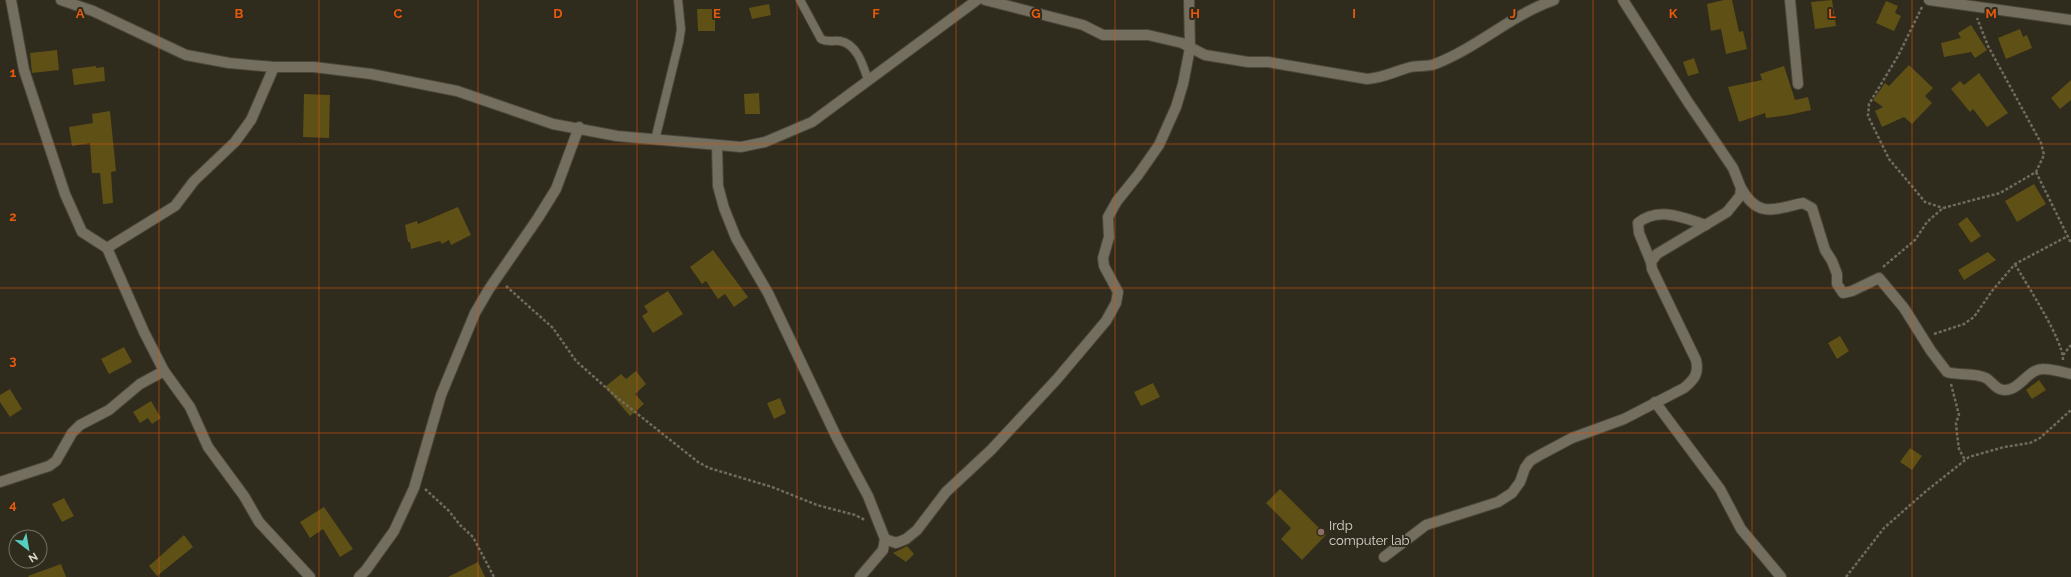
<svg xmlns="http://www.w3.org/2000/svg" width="2071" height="577" font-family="Raleway,sans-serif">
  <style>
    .building { fill: #5f5015 }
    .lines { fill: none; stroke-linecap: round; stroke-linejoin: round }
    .service-casing { stroke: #4a473b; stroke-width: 10 }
    .minor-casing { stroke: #4a473b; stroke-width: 12 }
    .tertiary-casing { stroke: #4a473b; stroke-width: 12 }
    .path { stroke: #6f6b5f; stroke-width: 2.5; stroke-dasharray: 3 2; stroke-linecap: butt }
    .service { stroke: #736e5e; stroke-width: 8 }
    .minor { stroke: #736e5e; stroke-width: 10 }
    .tertiary { stroke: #736e5e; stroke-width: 10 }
    .grid { fill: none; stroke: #e8590c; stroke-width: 1; stroke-opacity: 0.55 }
    .education-dot { fill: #8d6e63; stroke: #2f2b1d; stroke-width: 1.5 }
    .labels { text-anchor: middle; stroke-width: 4; stroke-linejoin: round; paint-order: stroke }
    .poi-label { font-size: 13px; fill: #dad7ce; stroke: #2f2b1d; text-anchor: start }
    .grid-label { font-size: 13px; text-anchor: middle; font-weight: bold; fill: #e8590c; stroke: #2f2b1d; stroke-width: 4; stroke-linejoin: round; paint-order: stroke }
  </style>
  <rect width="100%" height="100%" fill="#2f2b1d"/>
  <g class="building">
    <polygon points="1724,0 1732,0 1739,32 1743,31 1747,49 1726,54 1721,29 1711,31 1707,4"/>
    <polygon points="1832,0 1836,26 1815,29 1811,2"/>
    <polygon points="1886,1 1898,6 1895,13 1901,16 1894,31 1876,23"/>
    <polygon points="769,4 771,15 752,19 749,8"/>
    <polygon points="697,9 715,9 715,31 698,31"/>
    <polygon points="1971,25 1987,50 1975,58 1971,52 1944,57 1941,43 1961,38 1958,33"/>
    <polygon points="2020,29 2023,37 2027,35 2032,48 2006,59 1998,38"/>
    <polygon points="57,50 59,70 32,73 30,53"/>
    <polygon points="1694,58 1699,73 1688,76 1683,62"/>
    <polygon points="1909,65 1933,88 1925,96 1932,103 1912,124 1904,117 1882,127 1875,111 1883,107 1873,100 1885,83 1889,86"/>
    <polygon points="96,66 96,68 104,67 105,81 74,85 72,69"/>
    <polygon points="1784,66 1795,100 1808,97 1811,110 1789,115 1766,118 1765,113 1739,122 1728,87 1762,80 1760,74"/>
    <polygon points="1979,73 2008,113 1987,127 1973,109 1970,112 1951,89 1960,81 1964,85"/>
    <polygon points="2071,80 2071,100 2060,109 2051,98"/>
    <polygon points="759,93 760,114 745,114 744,94"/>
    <polygon points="304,94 330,95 329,138 303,137"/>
    <polygon points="110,111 116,171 111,172 113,203 103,204 100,173 92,173 90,143 72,146 69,127 93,123 92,114"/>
    <polygon points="2034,184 2046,204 2017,222 2005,201"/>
    <polygon points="458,207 471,235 451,245 449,240 442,244 440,241 411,249 410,242 408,242 405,225 417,221 418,224"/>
    <polygon points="1967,217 1981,236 1971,243 1958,224"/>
    <polygon points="713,250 748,297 734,307 725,294 718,299 706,281 702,284 690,267"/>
    <polygon points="1988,252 1996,260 1964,280 1958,270"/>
    <polygon points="668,291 683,314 653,333 642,316 648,312 644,306"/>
    <polygon points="1840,336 1849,351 1837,359 1828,343"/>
    <polygon points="124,347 132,362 109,374 101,359"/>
    <polygon points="636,371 646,384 635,394 644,404 630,416 605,387 621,374 626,379"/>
    <polygon points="2039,380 2046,390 2032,399 2026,390"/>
    <polygon points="1153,383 1160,397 1141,406 1134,392"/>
    <polygon points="10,389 22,409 10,417 0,402 0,395"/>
    <polygon points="780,398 786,413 774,419 767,403"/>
    <polygon points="151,401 161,418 152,424 148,418 140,423 133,412"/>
    <polygon points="1910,448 1922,456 1912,470 1900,462"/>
    <polygon points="1280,489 1326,535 1302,560 1281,539 1291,528 1266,503"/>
    <polygon points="64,498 74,516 62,522 52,504"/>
    <polygon points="324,507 353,549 340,557 323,529 310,538 300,522"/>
    <polygon points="184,535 193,547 157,576 149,566"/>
    <polygon points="907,546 914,554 906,562 893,553"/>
    <polygon points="478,562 485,577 448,577"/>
    <polygon points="61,564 66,577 29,577 28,576"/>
  </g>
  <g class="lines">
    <defs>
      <g id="service">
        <path d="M800,0L821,39C828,43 832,40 840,41C857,44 863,65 868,80"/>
        <polyline points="655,140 679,42 681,29 678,0"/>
      </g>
      <g id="minor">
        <polyline points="11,0 24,70 65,194 82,232 107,248 144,332 164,371 190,407 208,447 244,496 259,522 310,577"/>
        <path d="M985,0L1083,25L1103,35H1148L1182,43L1205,55L1248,62H1268L1367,79C1384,78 1395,71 1411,67C1419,65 1428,67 1435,64C1477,48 1511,15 1554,0"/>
        <polyline points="1790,0 1798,84"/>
        <polyline points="1929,0 2071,20"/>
        <polyline points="717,146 718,186 724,208 736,238 768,293 837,438 868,496 885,539 883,550 860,577"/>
        <path d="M1741,188C1758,219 1775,209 1803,203L1812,208L1825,250L1832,261L1837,274V284L1843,293L1852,291L1879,278L1904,308L1931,351L1947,372C1960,376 1974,372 1986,378C1993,382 1996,390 2004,390C2020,391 2028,368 2044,369C2052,369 2062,372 2071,374"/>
        <polyline points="107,248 175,206 194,181 235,142 251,120 274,67"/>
        <path d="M1651,262L1639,233L1638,223C1659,206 1684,218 1706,225"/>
        <polyline points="1655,402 1720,489 1741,529 1781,577"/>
        <polyline points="0,482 49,466 56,461 72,433 80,425 109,410 140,384 164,371"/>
        <polyline points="885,539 896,543 906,539 917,530 946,492 991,450 1057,379 1106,321 1116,303 1118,292 1104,266 1103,258 1109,237 1108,217 1117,201 1138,175 1159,145 1176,107 1183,84 1190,48 1189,0"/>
        <path d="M1384,557L1426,525L1498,502L1512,493L1520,482L1525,468L1530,461L1540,455L1572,438L1624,419L1684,388C1695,379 1699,373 1696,360L1652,269L1651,262L1657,254L1727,212L1740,196L1741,188L1733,168L1688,102L1623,0"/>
        <polyline points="359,577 366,570 394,531 414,488 441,395 475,313 489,289 538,218 556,189 579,127"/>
      </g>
      <polyline id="tertiary" points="61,0 93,11 186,55 229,63 274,67 314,67 371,74 457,91 553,124 617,136 741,147 765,142 812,122 977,0"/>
    </defs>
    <use href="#service" class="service-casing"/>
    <use href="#minor" class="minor-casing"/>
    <use href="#tertiary" class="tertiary-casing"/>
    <g class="path">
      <polyline points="1922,7 1898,56 1869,104 1868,116 1889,159 1911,185 1925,202 1943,208"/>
      <polyline points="2036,172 2071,243"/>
      <path d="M2015,264C2026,284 2063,339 2063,360"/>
      <polyline points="1883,267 1915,240 1927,222 1943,208 2000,193 2036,172 2044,155 2041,143 1988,46 1977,18"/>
      <polyline points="506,286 553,328 576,361 620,400 698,462 709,468 772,487 817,505 855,515 865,520"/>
      <polyline points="1934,334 1964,324 1974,317 1992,291 2015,264 2068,236"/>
      <polyline points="2063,355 2071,345"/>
      <polyline points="1951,384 1959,415 1956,423 1957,434 1959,449 1965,460"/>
      <polyline points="425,489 449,511 460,525 473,537 494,577"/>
      <polyline points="1846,577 1884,528 1925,492 1969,457 2004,447 2030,443 2040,438 2071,410"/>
    </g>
    <use href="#service" class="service"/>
    <use href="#minor" class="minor"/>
    <use href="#tertiary" class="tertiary"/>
  </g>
  <path class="grid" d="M159,0V577M319,0V577M478,0V577M637,0V577M797,0V577M956,0V577M1115,0V577M1274,0V577M1434,0V577M1593,0V577M1752,0V577M1912,0V577M0,144H2071M0,288H2071M0,433H2071"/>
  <circle class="education-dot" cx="1321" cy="532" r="4"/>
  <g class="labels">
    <g class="poi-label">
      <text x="1329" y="530">Irdp<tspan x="1329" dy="15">computer lab</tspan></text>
    </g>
  </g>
  <g class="grid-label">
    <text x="80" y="18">A</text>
    <text x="239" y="18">B</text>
    <text x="398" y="18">C</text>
    <text x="558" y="18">D</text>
    <text x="717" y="18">E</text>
    <text x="876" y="18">F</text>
    <text x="1036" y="18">G</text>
    <text x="1195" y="18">H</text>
    <text x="1354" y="18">I</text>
    <text x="1513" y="18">J</text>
    <text x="1673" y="18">K</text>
    <text x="1832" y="18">L</text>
    <text x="1991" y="18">M</text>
    <text x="13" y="77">1</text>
    <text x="13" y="221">2</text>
    <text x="13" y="365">3</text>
    <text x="13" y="509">4</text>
  </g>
  <g transform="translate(28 549) rotate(149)"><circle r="19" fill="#2f2b1d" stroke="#737064"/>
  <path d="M0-3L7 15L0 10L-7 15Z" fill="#57cec2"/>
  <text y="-6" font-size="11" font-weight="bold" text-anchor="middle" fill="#dad7ce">N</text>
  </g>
</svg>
